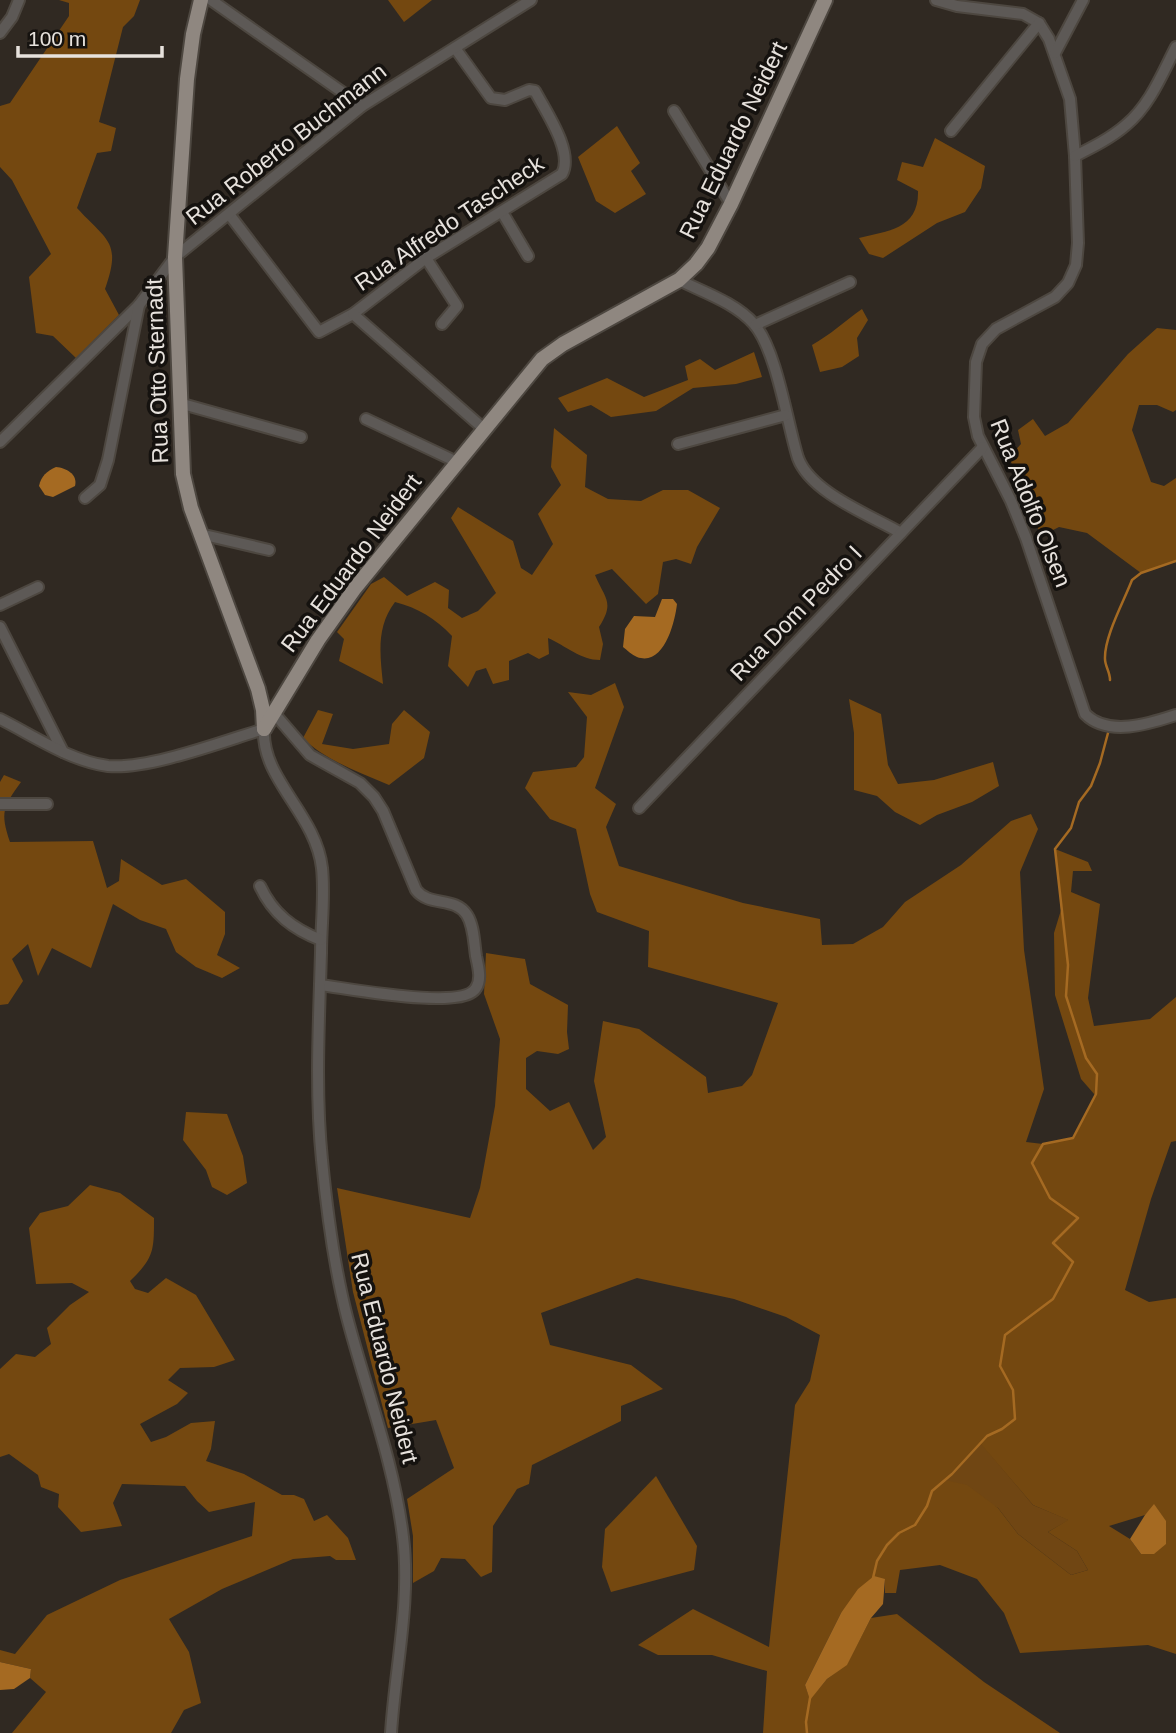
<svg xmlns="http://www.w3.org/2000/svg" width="1176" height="1733" font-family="Arial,sans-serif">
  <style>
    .green { fill: #704613 }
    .forest { fill: #744810; fill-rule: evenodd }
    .water { fill: #a56a22 }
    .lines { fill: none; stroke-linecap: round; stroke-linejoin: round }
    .stream { stroke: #a56a22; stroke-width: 2.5 }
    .minor-casing { stroke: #4d4740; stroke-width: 14 }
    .major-casing { stroke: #4d4740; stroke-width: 18 }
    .minor { stroke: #5d5956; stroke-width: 10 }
    .major { stroke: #8f8780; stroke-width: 14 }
    .labels { text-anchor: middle; stroke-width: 7; stroke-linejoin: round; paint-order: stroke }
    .street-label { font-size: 23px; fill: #e7e2dd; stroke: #15120f }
  </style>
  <rect width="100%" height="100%" fill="#302922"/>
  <polygon class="green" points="980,1442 1033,1505 1069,1520 1048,1532 1077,1551 1088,1570 1071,1575 1018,1534 998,1508 945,1480"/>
  <g class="forest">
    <path d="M59,0H140L134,16L123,27L99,122L116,128L111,151L97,153L77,208C107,241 122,241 105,289L119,315L76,358L53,336L36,333L29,277L51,254L12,180L0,167V106L10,103L69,16V3Z"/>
    <polygon points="388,0 432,0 404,22"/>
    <polygon points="617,126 640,163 631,171 646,194 615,213 596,201 578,157"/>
    <path d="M935,138L985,166L981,188L965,212L937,223L883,258L869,254L859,238C888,231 919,229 918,191L897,180L902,162L923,167Z"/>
    <path d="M862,309L868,320L857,338L859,356L842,367L820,372L812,345C830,335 845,321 862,309Z"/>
    <polygon points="1157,328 1176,330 1176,410 1173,412 1157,405 1139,405 1132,430 1151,482 1164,486 1176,478 1176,561 1141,573 1087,533 1059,527 1041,536 1009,457 1021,444 1018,430 1033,419 1045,436 1068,423 1128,354"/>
    <polygon points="754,352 762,377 736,384 693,388 656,411 611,417 591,405 568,412 558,398 607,378 644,397 688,380 685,366 700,359 715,370"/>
    <path d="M554,428L587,455L585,487L608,499L641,501L663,490H688L720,508L697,547L691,564L676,559L663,562L658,594L646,604L612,569L595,575C605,599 615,602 599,627L603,644L600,660C581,660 566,646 548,638L549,654L539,659L528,653L509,661V680L493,684L486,668L476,671L468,687L448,666L452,636C435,618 418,608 395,602C376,627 380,654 383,684L339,661L344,639L337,632L371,584L384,577L407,596L435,582L449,590L448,608L462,618L478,611L496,593L451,518L458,507L513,541L521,568L532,575L553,544L538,514L561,485L551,467Z"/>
    <path d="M615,683L624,707L595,788L616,804L606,827L619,866L743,903L820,919L822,945L853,944L883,927L905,902L961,865L1011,821L1031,814L1038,829L1020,872L1024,950L1044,1089L1026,1142L1043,1144L1073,1138L1095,1095L1081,1079L1055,995L1054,933L1061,910L1055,849L1088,862L1092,871H1073L1071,892L1100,904L1088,998L1094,1026L1150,1019L1176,997V1141L1171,1142L1151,1199L1125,1290L1149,1302L1176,1298V1654L1148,1645L1020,1653L1004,1613L977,1579L940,1565L900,1570L896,1593H885V1579L841,1613L805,1685L810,1699L827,1679L847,1664L871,1618L897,1614L984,1682L1060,1733H763L767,1671L712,1655H658L638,1645L693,1609L769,1647L795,1405L810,1381L820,1335L786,1317L734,1299L637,1278L541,1313L550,1345L631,1365L663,1389L621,1406V1421L532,1465L529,1484L517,1489L493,1526L492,1572L481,1577L465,1559L441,1558L434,1571L413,1583V1536L407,1499L454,1468L436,1420L388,1428L353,1292L337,1188L470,1218L480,1188L495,1106L500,1039L484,994L486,953L525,959L530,984L568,1005L567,1032L569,1049L558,1054L537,1051L526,1058V1089L550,1111L569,1102L593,1150L606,1137L594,1081L603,1021L639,1029L706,1077L708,1093L742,1086L752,1075L778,1003L648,967L649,931L597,912L590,894L576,829L550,819L525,788L533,772L576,767L584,757L587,717L568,692L591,695ZM980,1443L1033,1505L1068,1520L1048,1532L1077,1551L1088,1570L1071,1575L1018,1534L998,1508L967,1485L945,1480ZM1155,1505L1141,1554L1130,1539L1109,1526L1145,1515Z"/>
    <polygon points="849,699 881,714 888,765 898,784 934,780 993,762 999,786 972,802 937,815 920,825 895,812 877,796 854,790 854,733"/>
    <path d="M318,710L333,714L322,744L353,749L389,744L392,724L404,710L430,732L424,758L389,785C359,772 326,761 303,738Z"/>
    <path d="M4,775L21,782C3,807 0,812 10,842L93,841L107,888L119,881L121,859L162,885L186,879L225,912V934L217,955L240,968L222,978L196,967L176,952L166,929L140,920L113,904L91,968L52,948L38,976L28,944L12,959L23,981L8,1004L0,1005V782Z"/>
    <polygon points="186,1112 227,1114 243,1156 247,1183 227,1195 212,1187 206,1170 183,1140"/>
    <path d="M90,1185L120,1193L154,1218C154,1251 154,1258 130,1281L135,1289L148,1293L166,1278L196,1295L235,1360L214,1367L180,1368L168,1380L188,1393L177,1404L140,1424L151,1442L166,1437L191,1423L215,1421L211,1449L206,1461L244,1474L282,1495H294L304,1499L314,1521L327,1515L348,1538L356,1560H336L330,1556L293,1559L222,1589L169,1619L189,1652L201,1703L184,1710L171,1733H12L46,1692L30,1678L31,1669L0,1662V1650L15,1654L47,1615L120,1580L252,1536L255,1502L209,1512L197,1501L185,1486L122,1484L113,1503L122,1526L81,1532L58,1507L59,1494L41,1487L38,1475L9,1454L0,1457V1369L16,1354L35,1357L51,1344L47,1328L70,1305L89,1292L72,1283L36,1284L29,1228L40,1213L68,1206Z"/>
    <polygon points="656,1476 697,1546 694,1570 611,1592 602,1567 605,1529"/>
  </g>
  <g class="water">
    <path d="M56,467C66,468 78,474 75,486L53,497L45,495L39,486C41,476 47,471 56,467Z"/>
    <path d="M662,599H673L677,604C675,622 664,667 637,657C632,655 627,650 623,647L625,629L634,616L655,617Z"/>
    <polygon points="1154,1504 1166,1521 1166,1544 1154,1554 1141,1554 1130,1539 1145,1515"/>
    <polygon points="874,1576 885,1579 883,1604 871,1618 847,1665 827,1679 810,1700 805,1685 841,1613 858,1589"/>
    <polygon points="0,1662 31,1669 30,1678 14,1689 0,1690"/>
  </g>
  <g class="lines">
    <g class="stream">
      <path d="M1110,680C1110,672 1105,666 1105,659C1104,637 1124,601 1132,580L1141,573L1176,561"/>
      <polyline points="873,1578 877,1561 887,1545 899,1533 915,1525 927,1506 932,1491 952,1474 987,1436 1002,1429 1015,1419 1013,1390 1000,1366 1005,1335 1053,1299 1073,1262 1053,1243 1078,1218 1050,1198 1032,1163 1043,1144 1073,1138 1096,1094 1097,1074 1086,1058 1066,996 1068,965 1055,849 1071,828 1079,802 1091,786 1100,763 1108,733"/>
      <polyline points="807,1733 806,1722 810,1698"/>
    </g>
    <defs>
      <g id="minor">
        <polyline points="211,0 362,106"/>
        <path d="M936,0L957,6L1023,14L1039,23L1049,39L1070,99L1075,156L1078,243L1076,265L1068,283L1055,297L996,329L982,344L976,362L974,417L978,436L1011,501L1026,538L1085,714C1108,737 1149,724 1176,715"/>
        <polyline points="0,33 12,17 19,0"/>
        <polyline points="1055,53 1083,0"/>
        <polyline points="674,111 731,204"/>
        <polyline points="951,131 1039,23"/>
        <path d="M1075,156C1093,147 1111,138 1126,125C1150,105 1162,74 1176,47"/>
        <polyline points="502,212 528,256"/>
        <path d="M229,214L319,332L353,314L426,258L562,174C574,152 546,112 535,91L529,90L505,100L491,98L455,48"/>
        <polyline points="426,258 457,306 442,324"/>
        <path d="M679,280C703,292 736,303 754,324C777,351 787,423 798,458C811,493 870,515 901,533"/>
        <polyline points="353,314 484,429"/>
        <polyline points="755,325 850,282"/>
        <polyline points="179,403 301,437"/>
        <polyline points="366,419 457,462"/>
        <polyline points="0,442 139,305 175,257 362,106 531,0"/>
        <polyline points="678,444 786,415"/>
        <polyline points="85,498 100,485 108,460 139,305"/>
        <polyline points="200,534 269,550"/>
        <polyline points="0,605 38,587"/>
        <polyline points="0,627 63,752"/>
        <path d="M274,713L310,755L360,783L374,797L383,811L416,890C429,907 455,896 467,915C474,926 474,943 476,956C478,966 482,979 476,988C463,1011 347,988 320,985"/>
        <path d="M0,719C34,736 70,761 108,766C148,770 224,741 264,729C261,779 316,814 322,868C325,896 321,925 321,953C319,1021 315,1092 322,1160C327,1212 334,1266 347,1317C366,1390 394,1462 403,1537C411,1602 395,1669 391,1733"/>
        <polyline points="0,804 47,804"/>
        <polyline points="639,808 983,447"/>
        <path d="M260,886C273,914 293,929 321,940"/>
      </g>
      <g id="major">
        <polyline points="201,0 193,34 187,79 175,257 183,474 191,508 258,689 263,710 264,729"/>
        <polyline points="264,729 318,640 355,588 542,359 563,344 679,280 696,264 708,248 731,204 825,0"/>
      </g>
    </defs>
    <use href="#minor" class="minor-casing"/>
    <use href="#major" class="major-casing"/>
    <use href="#minor" class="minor"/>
    <use href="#major" class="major"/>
  </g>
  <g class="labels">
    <g class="street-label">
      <text transform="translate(733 140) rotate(-64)" y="8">Rua Eduardo Neidert</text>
      <text transform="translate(286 144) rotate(-38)" y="8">Rua Roberto Buchmann</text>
      <text transform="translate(449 223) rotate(-34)" y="8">Rua Alfredo Tascheck</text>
      <text transform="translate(157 371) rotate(-92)" y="8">Rua Otto Sternadt</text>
      <text transform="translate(1031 503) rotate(68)" y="8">Rua Adolfo Olsen</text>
      <text transform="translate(351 563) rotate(-53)" y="8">Rua Eduardo Neidert</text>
      <text transform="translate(796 613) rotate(-46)" y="8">Rua Dom Pedro I</text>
      <text transform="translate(385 1358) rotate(76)" y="8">Rua Eduardo Neidert</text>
    </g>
  </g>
  <path d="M18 46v10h144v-10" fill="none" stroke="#e7e2dd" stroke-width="3.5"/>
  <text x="28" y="46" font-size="21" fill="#e7e2dd" stroke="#15120f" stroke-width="5" paint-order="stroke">100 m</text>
</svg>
